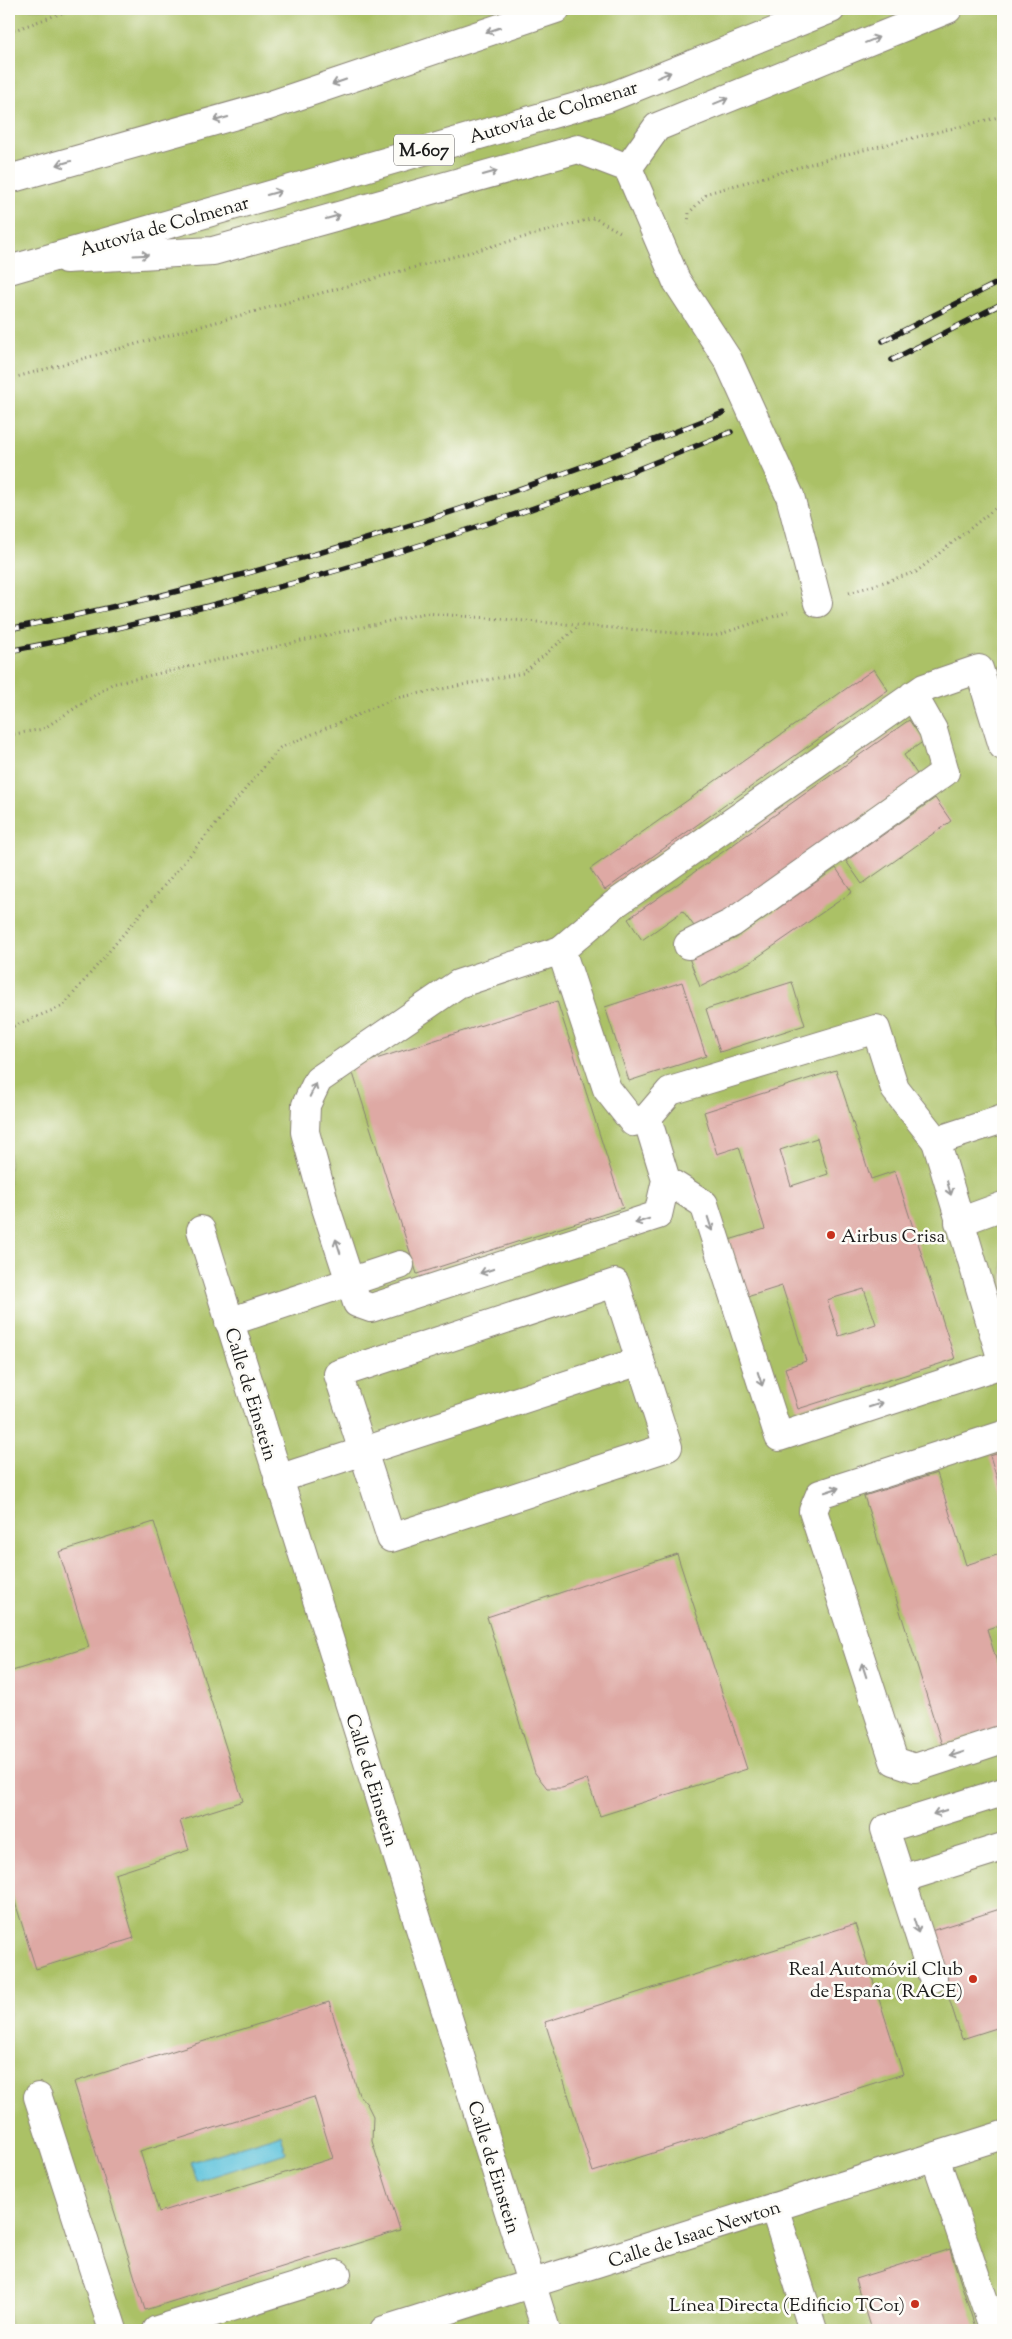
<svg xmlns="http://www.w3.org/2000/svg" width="1012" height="2339" font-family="'Sorts Mill Goudy',serif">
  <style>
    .green { fill: #abc166; stroke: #646e41 }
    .water { fill: #5ec3dc; stroke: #3d707c }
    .building { fill: #dea9a4; fill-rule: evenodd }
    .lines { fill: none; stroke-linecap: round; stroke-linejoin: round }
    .minor-casing { stroke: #888174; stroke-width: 30 }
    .highway-casing { stroke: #888174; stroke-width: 30 }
    .path { stroke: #888174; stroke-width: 3; stroke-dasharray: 1 4; stroke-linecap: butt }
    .minor { stroke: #fff; stroke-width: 28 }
    .highway { stroke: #fff; stroke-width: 28 }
    .rail-casing { stroke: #1c1c1c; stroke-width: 5.5 }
    .rail { stroke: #fdfcf7; stroke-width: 4; stroke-dasharray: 11; stroke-linecap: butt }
    .minor-bridge-casing { stroke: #888174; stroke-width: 30; stroke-linecap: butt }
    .minor-bridge { stroke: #fff; stroke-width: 28 }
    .oneway { stroke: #999 }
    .poi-dot { fill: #c8321e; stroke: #fdfcf7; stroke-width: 2 }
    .labels { text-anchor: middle; stroke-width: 5; stroke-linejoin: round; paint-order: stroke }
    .shield { fill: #fdfcf7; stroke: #605f5e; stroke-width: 1 }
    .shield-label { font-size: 18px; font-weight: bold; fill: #1c1c1c }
    .street-label { font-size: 19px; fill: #1c1c1c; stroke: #fdfcf7 }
    .poi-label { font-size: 19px; fill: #1c1c1c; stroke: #fdfcf7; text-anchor: end }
  </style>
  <rect width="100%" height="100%" fill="#fdfcf7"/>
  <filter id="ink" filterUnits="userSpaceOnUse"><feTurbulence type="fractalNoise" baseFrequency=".02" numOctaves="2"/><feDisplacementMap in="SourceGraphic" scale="10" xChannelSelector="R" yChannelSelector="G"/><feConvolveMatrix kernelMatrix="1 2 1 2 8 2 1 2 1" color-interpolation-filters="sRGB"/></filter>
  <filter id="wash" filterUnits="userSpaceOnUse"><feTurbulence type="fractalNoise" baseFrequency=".0096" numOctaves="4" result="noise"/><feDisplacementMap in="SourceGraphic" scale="20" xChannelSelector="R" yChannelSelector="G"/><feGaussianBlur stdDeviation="1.12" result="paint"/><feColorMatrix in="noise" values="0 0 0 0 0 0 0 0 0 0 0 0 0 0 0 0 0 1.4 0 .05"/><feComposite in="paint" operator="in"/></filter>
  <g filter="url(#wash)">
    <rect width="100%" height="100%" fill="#f3e6cd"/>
    <rect class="green" x="9" y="9" width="994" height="2321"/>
    <polygon class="water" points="281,2134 286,2153 197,2181 191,2162"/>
    <g id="blocks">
      <g class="building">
        <polygon points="874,669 888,690 605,890 590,869"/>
        <polygon points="909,720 924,741 904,755 919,777 699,933 683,911 642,940 628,919"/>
        <polygon points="935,798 951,821 862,884 846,861"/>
        <polygon points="836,868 852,892 752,961 700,987 689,958 736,938"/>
        <polygon points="682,982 706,1056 629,1081 605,1007"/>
        <polygon points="792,982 805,1025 720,1052 706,1009"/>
        <polygon points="557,1001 623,1208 417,1274 351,1067"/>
        <path d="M836,1070L871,1179L895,1171L955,1359L798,1409L785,1368L806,1361L782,1286L747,1297L729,1240L765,1229L739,1147L717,1154L704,1112ZM817,1138L828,1174L791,1186L780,1150ZM864,1289L876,1324L839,1336L827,1300Z"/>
        <polygon points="1003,1452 1003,1498 990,1456"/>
        <polygon points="937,1473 966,1565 1003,1553 1003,1624 987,1629 1003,1682 1003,1725 942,1745 864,1496"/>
        <polygon points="154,1522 243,1801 180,1821 189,1850 115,1874 134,1938 36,1969 9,1883 9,1672 89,1647 59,1552"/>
        <polygon points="677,1554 747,1769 600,1816 587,1779 562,1788 547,1788 535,1773 487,1617"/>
        <polygon points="1003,1908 1003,2026 962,2039 928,1932"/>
        <polygon points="855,1924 903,2074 593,2172 545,2022"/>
        <path d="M329,2002L359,2095L367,2104L373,2116L372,2141L400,2230L145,2310L74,2082ZM314,2097L333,2158L159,2212L140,2151Z"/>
        <polygon points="950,2249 976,2330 871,2330 855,2279"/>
      </g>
    </g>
  </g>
  <g filter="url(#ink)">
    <use href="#blocks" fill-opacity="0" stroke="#888174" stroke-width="1"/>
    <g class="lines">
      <defs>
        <g id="minor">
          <polyline points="628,168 657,127 948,9"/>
          <polyline points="66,259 213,251 578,149 628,168 676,280 728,360"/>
          <polyline points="790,496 818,603"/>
          <polyline points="1003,746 979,669 924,688 615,904 561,950 607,1089 633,1122 647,1118 670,1091 876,1029 895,1089 936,1141 1003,1119"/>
          <polyline points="688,945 732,923 945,772 933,730 913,695"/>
          <polyline points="561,950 458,984 318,1080 306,1105 305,1132 325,1205 357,1303 371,1308 658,1215 666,1180 647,1118"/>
          <polyline points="936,1141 1003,1364"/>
          <polyline points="666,1180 704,1204 779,1437 1002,1364"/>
          <polyline points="959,1222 1003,1206"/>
          <polyline points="201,1230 546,2330"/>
          <polygon points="615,1283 668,1447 391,1538 338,1374"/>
          <polyline points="229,1322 400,1265"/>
          <polyline points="1003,1435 820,1494 813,1511 894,1761 915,1768 1003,1739"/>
          <polyline points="278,1479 640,1361"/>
          <polyline points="1003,1792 885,1829 901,1879 1003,1847"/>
          <polyline points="901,1879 933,1978"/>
          <polyline points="38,2097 113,2330"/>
          <polyline points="935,2157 994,2330"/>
          <polyline points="774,2207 813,2330"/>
          <polyline points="157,2330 337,2274"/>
          <polyline points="384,2330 1003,2135"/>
        </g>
        <g id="highway">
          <polyline points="9,179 268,106 556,9"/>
          <polyline points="9,270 608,98 831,9"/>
        </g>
      </defs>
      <use href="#minor" class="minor-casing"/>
      <use href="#highway" class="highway-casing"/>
      <g class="path">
        <polyline points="9,32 73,9"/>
        <polyline points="688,224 689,213 708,193 835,157 1003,116"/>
        <polyline points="9,379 594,218 620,232"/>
        <polyline points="849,593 916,572 1003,502"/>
        <polyline points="9,735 43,729 112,684 425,613 714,636 788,612"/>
        <polyline points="9,1028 63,1006 280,748 396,698 523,673 579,626"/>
      </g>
      <use href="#minor" class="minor"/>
      <use href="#highway" class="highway"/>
      <defs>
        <g id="rail">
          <polyline points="883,341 1003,280"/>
          <polyline points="892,360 1003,303"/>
          <path d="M9,629C254,581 492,505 723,413"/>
          <path d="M9,651C176,619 342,572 504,518C581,493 656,462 731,432"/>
        </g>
      </defs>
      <use href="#rail" class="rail-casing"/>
      <use href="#rail" class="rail"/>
      <defs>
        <polyline id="minor-bridge" points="728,360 790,496"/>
      </defs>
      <use href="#minor-bridge" class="minor-bridge-casing"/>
      <use href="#minor-bridge" class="minor-bridge"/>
    </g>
    <defs><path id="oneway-shaft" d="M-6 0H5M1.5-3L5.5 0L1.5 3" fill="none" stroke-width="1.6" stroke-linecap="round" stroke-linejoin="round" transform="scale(1.25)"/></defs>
    <g class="oneway">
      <use href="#oneway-shaft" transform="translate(493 30) rotate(161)"/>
      <use href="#oneway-shaft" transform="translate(872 40) rotate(-22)"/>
      <use href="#oneway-shaft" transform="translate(664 75) rotate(-22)"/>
      <use href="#oneway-shaft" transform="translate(339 82) rotate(161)"/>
      <use href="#oneway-shaft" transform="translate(721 101) rotate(-22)"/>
      <use href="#oneway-shaft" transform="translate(221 119) rotate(164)"/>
      <use href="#oneway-shaft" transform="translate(64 163) rotate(164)"/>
      <use href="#oneway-shaft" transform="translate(490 173) rotate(-16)"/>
      <use href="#oneway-shaft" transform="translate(274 193) rotate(-16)"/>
      <use href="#oneway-shaft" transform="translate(333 217) rotate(-16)"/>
      <use href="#oneway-shaft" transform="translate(141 255) rotate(-3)"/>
      <use href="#oneway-shaft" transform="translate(313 1090) rotate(-64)"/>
      <use href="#oneway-shaft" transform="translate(949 1188) rotate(74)"/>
      <use href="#oneway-shaft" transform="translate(642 1221) rotate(162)"/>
      <use href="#oneway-shaft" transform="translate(710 1224) rotate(72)"/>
      <use href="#oneway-shaft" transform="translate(338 1246) rotate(-108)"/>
      <use href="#oneway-shaft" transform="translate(487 1271) rotate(162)"/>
      <use href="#oneway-shaft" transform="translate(760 1379) rotate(72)"/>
      <use href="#oneway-shaft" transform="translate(876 1405) rotate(-18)"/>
      <use href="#oneway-shaft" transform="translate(832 1490) rotate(-18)"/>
      <use href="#oneway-shaft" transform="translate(864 1670) rotate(-108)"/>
      <use href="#oneway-shaft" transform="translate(957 1754) rotate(162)"/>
      <use href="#oneway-shaft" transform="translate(940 1812) rotate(163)"/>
      <use href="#oneway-shaft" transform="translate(916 1926) rotate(72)"/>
    </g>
  </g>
  <g class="poi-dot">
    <circle cx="831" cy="1235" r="5"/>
    <circle cx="973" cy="1979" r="5"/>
    <circle cx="915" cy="2304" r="5"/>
  </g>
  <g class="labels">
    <rect class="shield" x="394" y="134.5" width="60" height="31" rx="4"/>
    <g class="shield-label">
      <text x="424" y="156">M-607</text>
    </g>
    <g class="street-label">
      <text transform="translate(553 111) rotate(-17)" y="7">Autovía de Colmenar</text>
      <text transform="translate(164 225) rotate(-16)" y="7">Autovía de Colmenar</text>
      <text transform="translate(252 1394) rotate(73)" y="7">Calle de Einstein</text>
      <text transform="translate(373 1780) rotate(73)" y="7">Calle de Einstein</text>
      <text transform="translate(495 2167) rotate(73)" y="7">Calle de Einstein</text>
      <text transform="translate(694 2233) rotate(-18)" y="7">Calle de Isaac Newton</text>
    </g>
    <g class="poi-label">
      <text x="841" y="1242" text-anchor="start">Airbus Crisa</text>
      <text x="963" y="1975">Real Automóvil Club<tspan x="963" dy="22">de España (RACE)</tspan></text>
      <text x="905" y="2311">Línea Directa (Edificio TC01)</text>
    </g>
  </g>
  <rect width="1012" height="2339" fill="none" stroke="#fdfcf7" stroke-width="30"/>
</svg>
